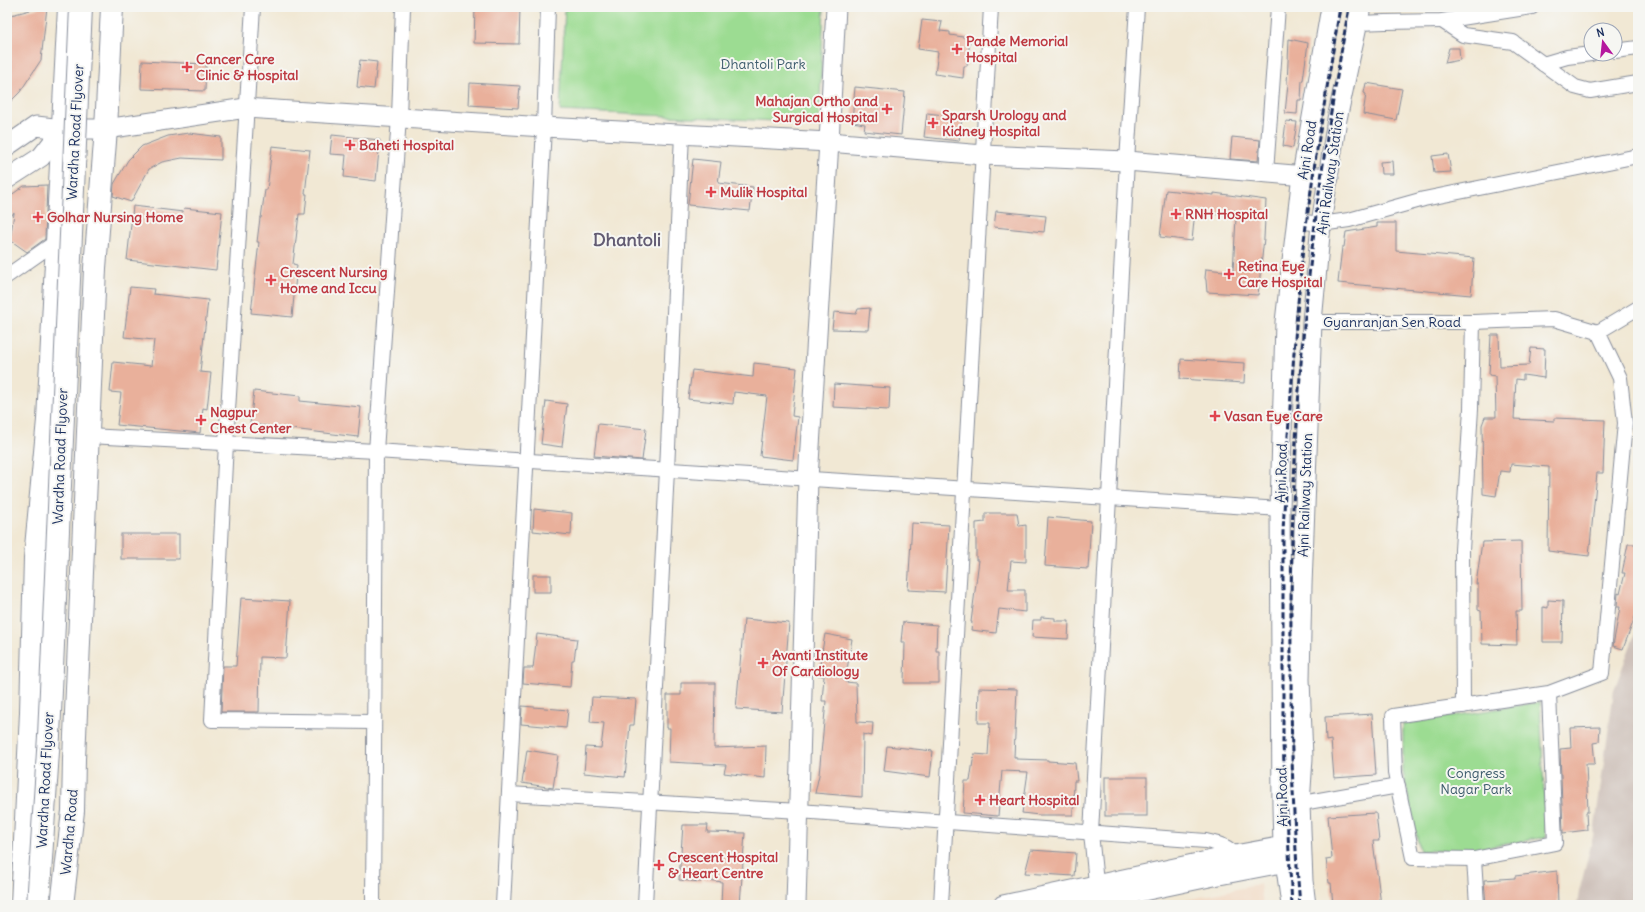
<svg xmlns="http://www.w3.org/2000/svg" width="1645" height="912" font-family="Delius,sans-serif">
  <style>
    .built { fill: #f1d5bd }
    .industrial { fill: #cec1ba }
    .green { fill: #9cdc92; stroke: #5c8678 }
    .building { fill: #e9b09b }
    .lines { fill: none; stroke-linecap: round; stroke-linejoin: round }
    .street-casing { stroke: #868c99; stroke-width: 16 }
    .secondary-casing { stroke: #868c99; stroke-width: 21 }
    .primary-casing { stroke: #868c99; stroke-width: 24 }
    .street { stroke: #fff; stroke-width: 14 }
    .secondary { stroke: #fff; stroke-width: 19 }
    .primary { stroke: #fff; stroke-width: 22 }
    .rail { stroke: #1b2f5e; stroke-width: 3; stroke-dasharray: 6 3; stroke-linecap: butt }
    .highway-bridge-casing { stroke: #868c99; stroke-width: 24; stroke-linecap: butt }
    .highway-bridge { stroke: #fff; stroke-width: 22 }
    .health-dot { fill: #e0444e; stroke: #f6f6f2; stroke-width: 1.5 }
    .labels { text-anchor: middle; stroke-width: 4; stroke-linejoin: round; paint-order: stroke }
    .health-label { font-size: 14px; font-weight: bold; fill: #be3a42; stroke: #f6f6f2; text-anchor: start }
    .park-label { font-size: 14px; fill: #3b5a6b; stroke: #f6f6f2 }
    .street-label { font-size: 14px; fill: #1b2f5e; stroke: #f6f6f2 }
    .district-label { font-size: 18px; font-weight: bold; fill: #635c73; stroke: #f6f6f2 }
  </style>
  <rect width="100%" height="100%" fill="#f6f6f2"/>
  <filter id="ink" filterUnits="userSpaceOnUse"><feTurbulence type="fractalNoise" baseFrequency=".025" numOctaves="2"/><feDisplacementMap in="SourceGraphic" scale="8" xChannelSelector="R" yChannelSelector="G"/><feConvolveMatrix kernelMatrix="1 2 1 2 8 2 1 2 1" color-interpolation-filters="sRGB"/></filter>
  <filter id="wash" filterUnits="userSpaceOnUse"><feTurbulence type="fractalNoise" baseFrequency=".012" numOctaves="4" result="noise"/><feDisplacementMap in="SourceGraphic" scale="16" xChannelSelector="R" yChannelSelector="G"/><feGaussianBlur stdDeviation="0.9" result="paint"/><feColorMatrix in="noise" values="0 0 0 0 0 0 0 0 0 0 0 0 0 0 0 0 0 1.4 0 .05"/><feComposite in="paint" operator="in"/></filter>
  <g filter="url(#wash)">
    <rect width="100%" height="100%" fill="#f1e8d4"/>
    <polygon class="built" points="1260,884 1263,905 1163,905"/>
    <polygon class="industrial" points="1638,626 1638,905 1577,905 1579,892 1594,833 1614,690"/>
    <g class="green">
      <polygon points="565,7 824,7 819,123 560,111"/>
      <polygon points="1540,702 1546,837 1473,850 1420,851 1403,772 1403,724"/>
    </g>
    <g id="blocks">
      <g class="building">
        <polygon points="42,7 47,7 41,60 20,92 7,105 7,16"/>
        <polygon points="475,7 520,7 519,44 474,43"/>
        <polygon points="922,20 942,22 940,31 950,32 950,35 970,38 967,66 964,66 963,78 935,74 938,52 918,49"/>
        <polygon points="1289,39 1308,43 1303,80 1302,80 1301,100 1298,100 1297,114 1285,113 1288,84 1287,84"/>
        <polygon points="1449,48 1459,48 1460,60 1445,63"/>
        <polygon points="360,60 377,62 374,89 357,87"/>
        <polygon points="142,61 206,64 205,91 141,89"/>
        <polygon points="470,83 520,86 518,108 469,105"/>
        <polygon points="1366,83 1402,89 1396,120 1363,114 1366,94 1364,93"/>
        <polygon points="855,87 905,92 901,135 864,131 865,124 852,122"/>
        <polygon points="927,113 962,117 959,141 924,137"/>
        <polygon points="1286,121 1297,122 1293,148 1283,146"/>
        <polygon points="189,133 221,137 221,160 182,158 162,162 149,169 131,202 113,196 114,184 128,160 142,146 168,136"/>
        <polygon points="332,135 380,140 376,181 344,177 346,155 330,154"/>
        <polygon points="1232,137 1260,140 1258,161 1230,159"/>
        <polygon points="272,146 310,150 305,194 307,194 305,214 299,214 293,264 297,265 292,317 251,313 259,242 257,242 260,218 261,218 265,190 267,190"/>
        <polygon points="1448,154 1451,172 1434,173 1432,156"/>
        <polygon points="693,159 721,162 718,183 753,187 750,211 688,205"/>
        <polygon points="1392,161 1393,174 1381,174 1380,162"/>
        <polygon points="47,185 45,239 27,252 10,240 14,213 7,218 7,198 24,186"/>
        <polygon points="1166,190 1214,195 1214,193 1266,200 1264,238 1258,295 1207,292 1206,280 1205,278 1206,269 1233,272 1236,218 1195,210 1192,241 1160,237"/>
        <polygon points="133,206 183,212 184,208 222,212 216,270 127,260"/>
        <polygon points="996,211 1046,216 1044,232 994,227"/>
        <polygon points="1377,223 1396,223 1396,251 1474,258 1471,295 1338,283 1342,247 1344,247 1346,232 1377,227"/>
        <polygon points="130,287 154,289 153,294 208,300 200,372 211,373 207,409 203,408 200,433 117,425 121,393 110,392 113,362 151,366 154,340 124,337"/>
        <polygon points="870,308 868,330 832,329 834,312 856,314 858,309"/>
        <polygon points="1491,335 1499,335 1500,366 1529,365 1531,348 1545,349 1544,378 1523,375 1523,380 1516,379 1514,419 1554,421 1554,418 1605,420 1603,473 1597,473 1589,556 1548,551 1549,467 1511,464 1510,472 1500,471 1496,496 1483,494 1482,425 1485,417 1496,417 1495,376 1489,375"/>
        <polygon points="1181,359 1245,363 1244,383 1180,379"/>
        <polygon points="754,363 797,368 792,416 798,417 793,460 760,456 767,396 734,392 733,404 688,399 692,370 753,377"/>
        <polygon points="834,384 890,388 889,410 833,407"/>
        <polygon points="254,391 300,396 300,401 361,407 358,437 250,424"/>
        <polygon points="546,401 567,404 562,447 541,444"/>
        <polygon points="598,424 646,429 642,460 594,456"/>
        <polygon points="534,509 572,513 571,535 533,531"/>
        <polygon points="985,513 1017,513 1019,526 1026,525 1026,562 1011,561 1008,590 1025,590 1025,612 999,609 996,633 971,630 972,622 971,622 979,560 976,560 976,523 985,522"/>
        <polygon points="1048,517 1091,521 1088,569 1045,566"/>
        <polygon points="912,523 949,525 945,592 908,590"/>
        <rect x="121" y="534" width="58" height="25"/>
        <polygon points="1521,541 1522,611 1516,611 1517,645 1482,644 1481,611 1478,610 1478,584 1476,584 1482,542"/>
        <polygon points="1628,544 1638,544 1638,609 1623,649 1613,646 1620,607 1617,607 1618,593 1620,594 1625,573 1622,573"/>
        <rect x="533" y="575" width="18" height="17"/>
        <polygon points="241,598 290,601 286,658 260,657 259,712 221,712 223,666 236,666"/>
        <polygon points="1548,600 1563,601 1562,642 1543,642 1543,607 1548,608"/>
        <polygon points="1041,617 1055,618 1055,621 1069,621 1068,639 1032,637 1033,620 1041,620"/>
        <polygon points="744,619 789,623 782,712 736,709"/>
        <polygon points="903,622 937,625 936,651 939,651 939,683 904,683 905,642 901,642"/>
        <polygon points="537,634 577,639 574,660 572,660 570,687 523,683 524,668 533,668"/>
        <polygon points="825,634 852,639 845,682 856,683 857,722 873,723 872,736 863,734 862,797 815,793 819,775 826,701 822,701 824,676 818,675"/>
        <polygon points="681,683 715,683 714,748 766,746 765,778 724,773 726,765 669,762 670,728 667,728 667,695 681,695"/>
        <polygon points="979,688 1017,689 1014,757 1016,757 1016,759 1048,760 1048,761 1075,763 1077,781 1074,781 1073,815 1039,815 1022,813 1028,772 1002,771 998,816 963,813 965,781 970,781 974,754 988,755 990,723 978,723"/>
        <polygon points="592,697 636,699 634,725 630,725 625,777 584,773 586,747 601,748 604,723 590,722"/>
        <polygon points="522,706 568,710 566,728 521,724"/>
        <polygon points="1372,714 1376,775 1334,778 1331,740 1326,741 1325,717"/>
        <polygon points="1600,727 1599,742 1593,743 1595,764 1586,764 1588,812 1586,812 1587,830 1563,833 1560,749 1571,748 1570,728"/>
        <polygon points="887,746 933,751 930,777 884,771"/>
        <polygon points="527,750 558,755 553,788 522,783"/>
        <rect x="1105" y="777" width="42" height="39"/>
        <polygon points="1376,813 1379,841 1373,841 1381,905 1333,905 1331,883 1329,883 1326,859 1332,858 1328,816"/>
        <polygon points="683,825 708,825 707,832 745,833 740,905 721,905 722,882 702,879 701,882 679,880"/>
        <polygon points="1031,850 1076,853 1074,876 1025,873"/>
        <polygon points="1557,871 1558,905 1486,905 1484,880 1515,878 1515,876"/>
      </g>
    </g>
  </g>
  <g filter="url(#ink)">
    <use href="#blocks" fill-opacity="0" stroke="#868c99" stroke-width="1"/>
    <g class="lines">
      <defs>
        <g id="street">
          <polyline points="253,7 226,443 212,720 374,722"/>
          <polyline points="1442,21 1463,35 1513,42 1575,87 1590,91 1638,83"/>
          <polyline points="1358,23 1385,22 1442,21 1532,7"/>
          <polyline points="1615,51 1638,48"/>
          <polyline points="1543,64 1567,57 1591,54"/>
          <polyline points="1266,172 1278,7"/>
          <polyline points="1297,221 1321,224 1349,220 1424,199 1638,156"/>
          <polyline points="7,276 57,241"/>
          <polyline points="1312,322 1473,322 1554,319 1598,332 1620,378 1625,423 1602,673 1549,693 1393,716 1395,773 1413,858 1474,859 1555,843 1549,693"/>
          <polyline points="1598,332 1638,308"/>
          <polyline points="88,436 376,451 1280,509"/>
          <polyline points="1463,706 1462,550 1471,409 1473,322"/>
          <path d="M509,794L799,811L1206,841C1218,844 1227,845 1235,855"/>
          <polyline points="1291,805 1398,786"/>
          <polyline points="1474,859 1477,905"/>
          <polyline points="1097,893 1091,833 1127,161 1137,7"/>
          <polyline points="373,905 376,451 399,117 403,7"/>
          <polyline points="503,905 544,127 548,7"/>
          <polyline points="645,905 667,470 682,134"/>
          <polyline points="941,905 991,7"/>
        </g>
        <g id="secondary">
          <polyline points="7,146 36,126 63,129 106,129 246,108 544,127 829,142 983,155 1127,161 1329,178"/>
          <polyline points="7,179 41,157 63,129"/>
          <polyline points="796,905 808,479 829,142 836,7"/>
          <polyline points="1003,905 1235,855 1295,844"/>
          <polyline points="1077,905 1214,876 1297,860"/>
          <polyline points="1291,905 1283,846 1282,806 1280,509 1285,322 1302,175 1331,7"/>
          <polyline points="1306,905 1303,881 1300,804 1303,758 1300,679 1302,585 1312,322 1321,224 1337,119 1361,7"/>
        </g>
        <g id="primary">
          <polyline points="22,905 31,712 35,558 48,420 69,7"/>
          <polyline points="62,905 73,811 74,759 95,268 106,129 112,7"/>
        </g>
      </defs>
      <use href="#street" class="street-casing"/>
      <use href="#secondary" class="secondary-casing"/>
      <use href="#primary" class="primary-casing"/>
      <use href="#street" class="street"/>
      <use href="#secondary" class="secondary"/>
      <use href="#primary" class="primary"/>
      <g class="rail">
        <polyline points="1292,905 1283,745 1283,532 1288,435 1296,325 1303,247 1315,162 1340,7"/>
        <path d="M1300,905C1293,825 1291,745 1291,665C1290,526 1296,387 1312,249C1321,168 1335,87 1349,7"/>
      </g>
      <defs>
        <polyline id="highway-bridge" points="38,905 49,736 81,7"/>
      </defs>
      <use href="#highway-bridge" class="highway-bridge-casing"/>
      <use href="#highway-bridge" class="highway-bridge"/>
    </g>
  </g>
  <g class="health-dot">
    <path d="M955 43h4v4h4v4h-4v4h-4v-4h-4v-4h4z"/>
    <path d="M185 61h4v4h4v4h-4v4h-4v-4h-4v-4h4z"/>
    <path d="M885 103h4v4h4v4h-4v4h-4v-4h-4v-4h4z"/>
    <path d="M931 117h4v4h4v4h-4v4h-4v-4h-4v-4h4z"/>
    <path d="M348 139h4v4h4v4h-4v4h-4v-4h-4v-4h4z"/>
    <path d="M709 186h4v4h4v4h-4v4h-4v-4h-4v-4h4z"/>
    <path d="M1174 208h4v4h4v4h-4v4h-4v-4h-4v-4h4z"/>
    <path d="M36 211h4v4h4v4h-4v4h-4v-4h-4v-4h4z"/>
    <path d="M1227 268h4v4h4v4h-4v4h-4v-4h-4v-4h4z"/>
    <path d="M269 274h4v4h4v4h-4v4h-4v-4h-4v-4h4z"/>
    <path d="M1213 410h4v4h4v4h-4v4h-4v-4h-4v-4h4z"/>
    <path d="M199 414h4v4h4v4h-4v4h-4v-4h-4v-4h4z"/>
    <path d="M761 657h4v4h4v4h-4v4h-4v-4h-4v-4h4z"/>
    <path d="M978 794h4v4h4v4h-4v4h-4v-4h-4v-4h4z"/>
    <path d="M657 859h4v4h4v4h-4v4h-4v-4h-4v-4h4z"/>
  </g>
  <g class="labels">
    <g class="health-label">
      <text x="966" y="46">Pande Memorial<tspan x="966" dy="16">Hospital</tspan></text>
      <text x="196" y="64">Cancer Care<tspan x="196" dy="16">Clinic &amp; Hospital</tspan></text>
      <text x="878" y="106" text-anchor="end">Mahajan Ortho and<tspan x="878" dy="16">Surgical Hospital</tspan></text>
      <text x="942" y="120">Sparsh Urology and<tspan x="942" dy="16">Kidney Hospital</tspan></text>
      <text x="359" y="150">Baheti Hospital</text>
      <text x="720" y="197">Mulik Hospital</text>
      <text x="1185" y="219">RNH Hospital</text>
      <text x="47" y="222">Golhar Nursing Home</text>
      <text x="1238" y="271">Retina Eye<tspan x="1238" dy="16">Care Hospital</tspan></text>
      <text x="280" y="277">Crescent Nursing<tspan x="280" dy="16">Home and Iccu</tspan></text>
      <text x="210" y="417">Nagpur<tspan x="210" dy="16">Chest Center</tspan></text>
      <text x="1224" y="421">Vasan Eye Care</text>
      <text x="772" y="660">Avanti Institute<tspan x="772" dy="16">Of Cardiology</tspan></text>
      <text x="989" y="805">Heart Hospital</text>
      <text x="668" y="862">Crescent Hospital<tspan x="668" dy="16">&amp; Heart Centre</tspan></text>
    </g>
    <g class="park-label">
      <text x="763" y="69">Dhantoli Park</text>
      <text x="1476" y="778">Congress<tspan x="1476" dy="16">Nagar Park</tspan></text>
    </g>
    <g class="street-label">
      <text transform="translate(75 132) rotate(-87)" y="5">Wardha Road Flyover</text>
      <text transform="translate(1307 150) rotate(-81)" y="5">Ajni Road</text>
      <text transform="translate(1330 173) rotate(-82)" y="5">Ajni Railway Station</text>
      <text x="1392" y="327">Gyanranjan Sen Road</text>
      <text transform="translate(60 456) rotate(-88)" y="5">Wardha Road Flyover</text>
      <text transform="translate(1281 473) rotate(-88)" y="5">Ajni Road</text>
      <text transform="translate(1305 495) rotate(-88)" y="5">Ajni Railway Station</text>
      <text transform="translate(45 780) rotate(-87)" y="5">Wardha Road Flyover</text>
      <text transform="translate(1282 797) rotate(-91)" y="5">Ajni Road</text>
      <text transform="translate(69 832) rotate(-85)" y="5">Wardha Road</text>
    </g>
    <g class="district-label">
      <text x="627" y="246">Dhantoli</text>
    </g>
  </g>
  <rect width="1645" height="912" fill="none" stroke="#f6f6f2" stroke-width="24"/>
  <g transform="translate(1603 42) rotate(345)"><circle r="19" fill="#f6f6f2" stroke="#9ea6b7"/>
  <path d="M0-3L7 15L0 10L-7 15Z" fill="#b5179e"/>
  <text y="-6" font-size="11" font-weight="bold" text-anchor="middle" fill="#1b2f5e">N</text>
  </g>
</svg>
